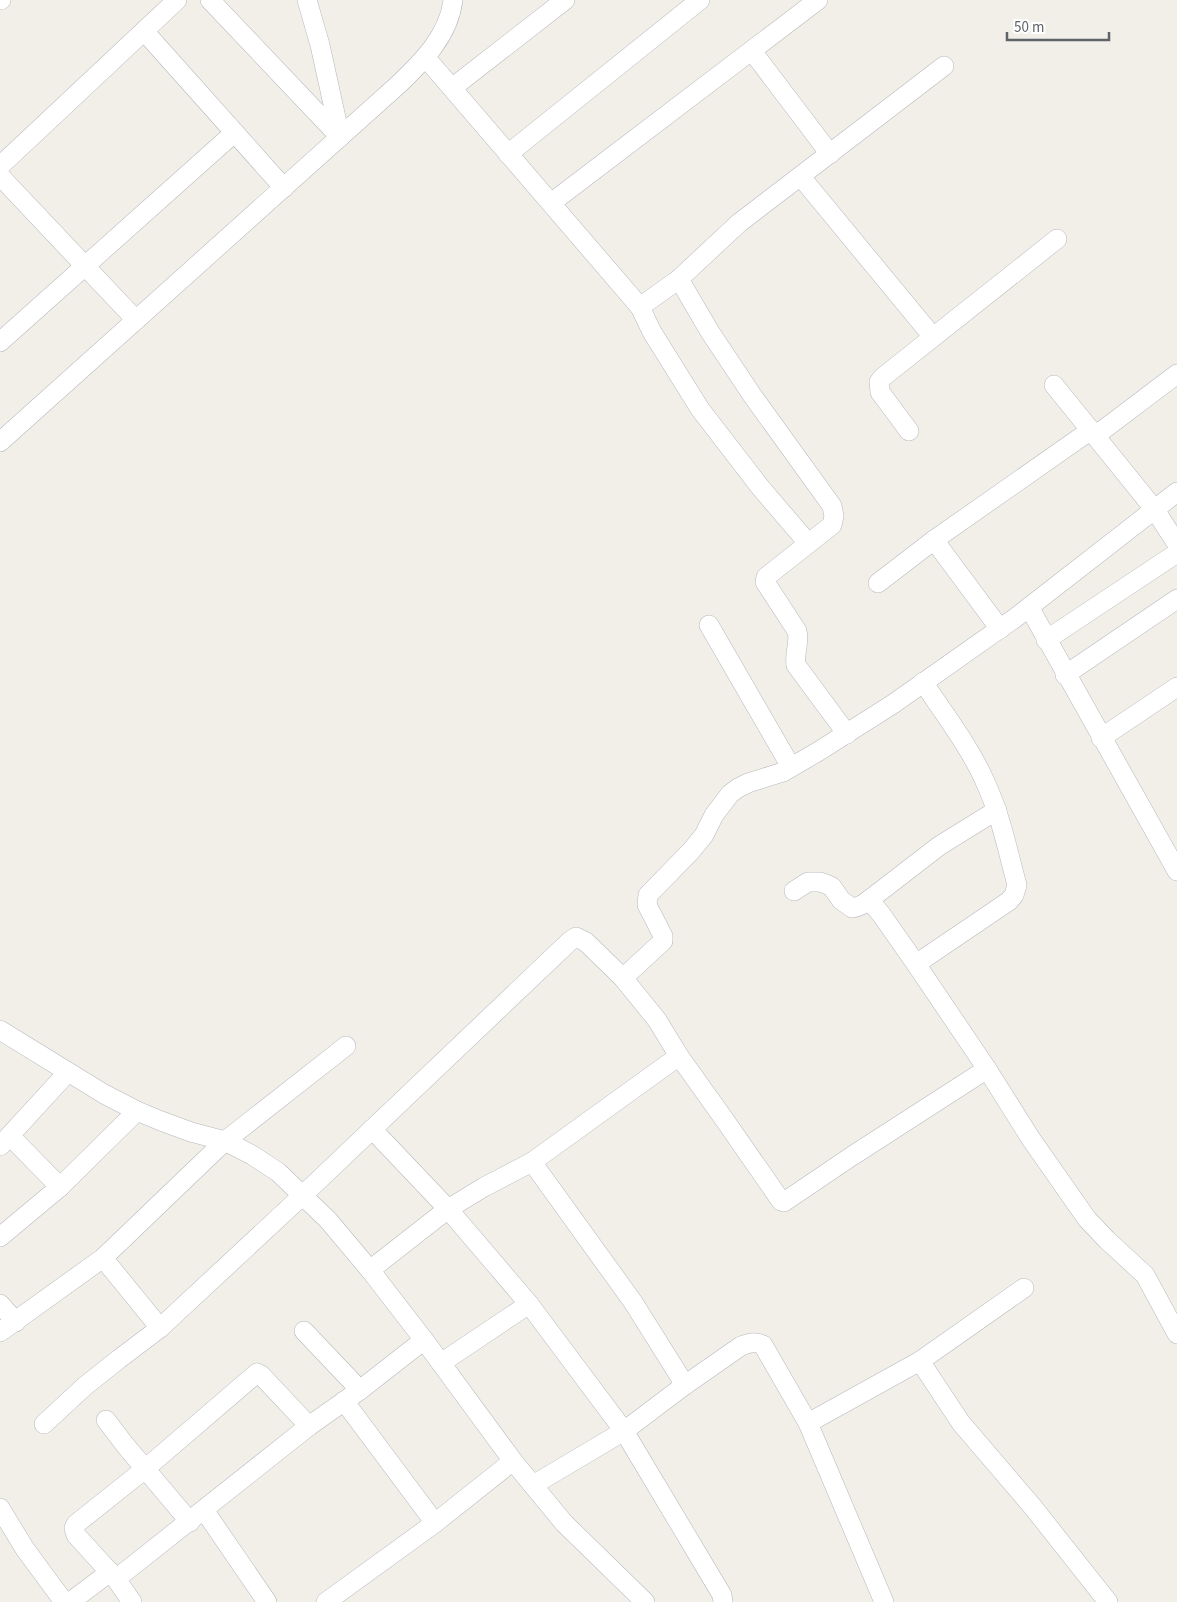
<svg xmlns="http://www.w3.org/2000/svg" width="1177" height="1602" font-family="'Source Sans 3',sans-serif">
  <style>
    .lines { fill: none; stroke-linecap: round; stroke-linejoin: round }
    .minor-casing { stroke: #b5b8bc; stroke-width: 20 }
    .minor { stroke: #fff; stroke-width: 19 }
  </style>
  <rect width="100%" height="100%" fill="#f1efe8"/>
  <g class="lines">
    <defs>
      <g id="minor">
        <polyline points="0,0 1,0"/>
        <polyline points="210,0 340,137"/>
        <polyline points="307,0 320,45 340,136"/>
        <polyline points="144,31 284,188"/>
        <polyline points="752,51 830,154"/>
        <polyline points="426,58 640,307 652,332 700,409 760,487 808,543"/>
        <polyline points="452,88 565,0"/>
        <polyline points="508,154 700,0"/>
        <polyline points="0,166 177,0"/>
        <polyline points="0,176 136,320"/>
        <polyline points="801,177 933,337"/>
        <polyline points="551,203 818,0"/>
        <path d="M679,279L710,332L752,395L832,506L834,516L832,525L766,577L765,582L797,631C800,642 794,653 796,665L847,734"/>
        <polyline points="640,307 679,279 739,223 944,66"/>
        <polyline points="0,342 234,133"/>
        <polyline points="1054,385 1155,510 1177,544"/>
        <polyline points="909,431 880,392 879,382 883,377 1057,239"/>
        <polyline points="1095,436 1177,374"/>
        <path d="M0,442L399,84C423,61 449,35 453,0"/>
        <polyline points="934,540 1000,629"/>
        <polyline points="878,583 934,540 1091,430"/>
        <polyline points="1029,607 1177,871"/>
        <polyline points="709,625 791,767"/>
        <polyline points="1046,640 1177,553"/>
        <polyline points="1065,675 1177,599"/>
        <polyline points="1101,738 1177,687"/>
        <path d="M794,891L808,882H820L826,884L832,887L841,900L852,908C859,907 863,905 869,900L881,914L916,964L987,1069L1031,1139L1087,1219L1107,1240L1145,1275L1177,1334"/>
        <polyline points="869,900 939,846 997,810"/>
        <path d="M916,964L1009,901L1014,895L1017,885C1008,852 1001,817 987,786C972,750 945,715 923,682"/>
        <polyline points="623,978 663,941 663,936 647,905 648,895 691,851 704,835 714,815 730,794 738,788 748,783 783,772 819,751 893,704 1015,618 1177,492"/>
        <polyline points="0,1030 104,1094 137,1111 161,1121 191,1132 225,1141 252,1155 278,1172 328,1220 370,1270 424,1340 513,1461 564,1523 645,1602"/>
        <polyline points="372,1129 448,1209 529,1304 624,1431 722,1595 723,1602"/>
        <polyline points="10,1136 60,1187"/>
        <polyline points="0,1146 68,1072"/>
        <polyline points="532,1162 633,1302 685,1385"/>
        <polyline points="0,1237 60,1187 137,1111"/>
        <polyline points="103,1258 160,1328"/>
        <polyline points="370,1270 448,1209 484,1187 532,1162 679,1056"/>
        <polyline points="0,1304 16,1322"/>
        <polyline points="304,1331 360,1390"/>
        <polyline points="0,1332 103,1258 225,1141 346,1046"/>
        <polyline points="920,1361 961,1423 1032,1506 1108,1602"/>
        <polyline points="441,1363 529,1304"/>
        <polyline points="344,1401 435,1523"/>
        <polyline points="106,1420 125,1445 190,1522"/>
        <polyline points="808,1423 920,1361 1024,1288"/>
        <polyline points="44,1424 85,1386 119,1359 160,1328 303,1195 570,941 576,937 586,942 623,978 657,1020 679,1056 724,1119 781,1201 784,1202 852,1156 987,1069"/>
        <path d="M533,1485L624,1431L685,1385L741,1346C749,1343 755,1341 763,1345L808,1423L884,1602"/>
        <polyline points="0,1508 25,1549 64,1602"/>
        <polyline points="204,1510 267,1602"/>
        <polyline points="116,1579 309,1426 360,1390 424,1340"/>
        <polyline points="70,1602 110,1572"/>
        <polyline points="132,1602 116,1579 76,1535 74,1528 76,1524 145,1469 257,1373 261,1375 309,1426"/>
        <polyline points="326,1602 435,1523 513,1461"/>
      </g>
    </defs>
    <use href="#minor" class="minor-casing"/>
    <use href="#minor" class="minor"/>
  </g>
  <path d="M1007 32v8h102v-8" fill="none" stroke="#5f6368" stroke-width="2.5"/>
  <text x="1014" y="32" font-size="15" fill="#5f6368" stroke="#ffffff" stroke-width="4" paint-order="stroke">50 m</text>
</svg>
